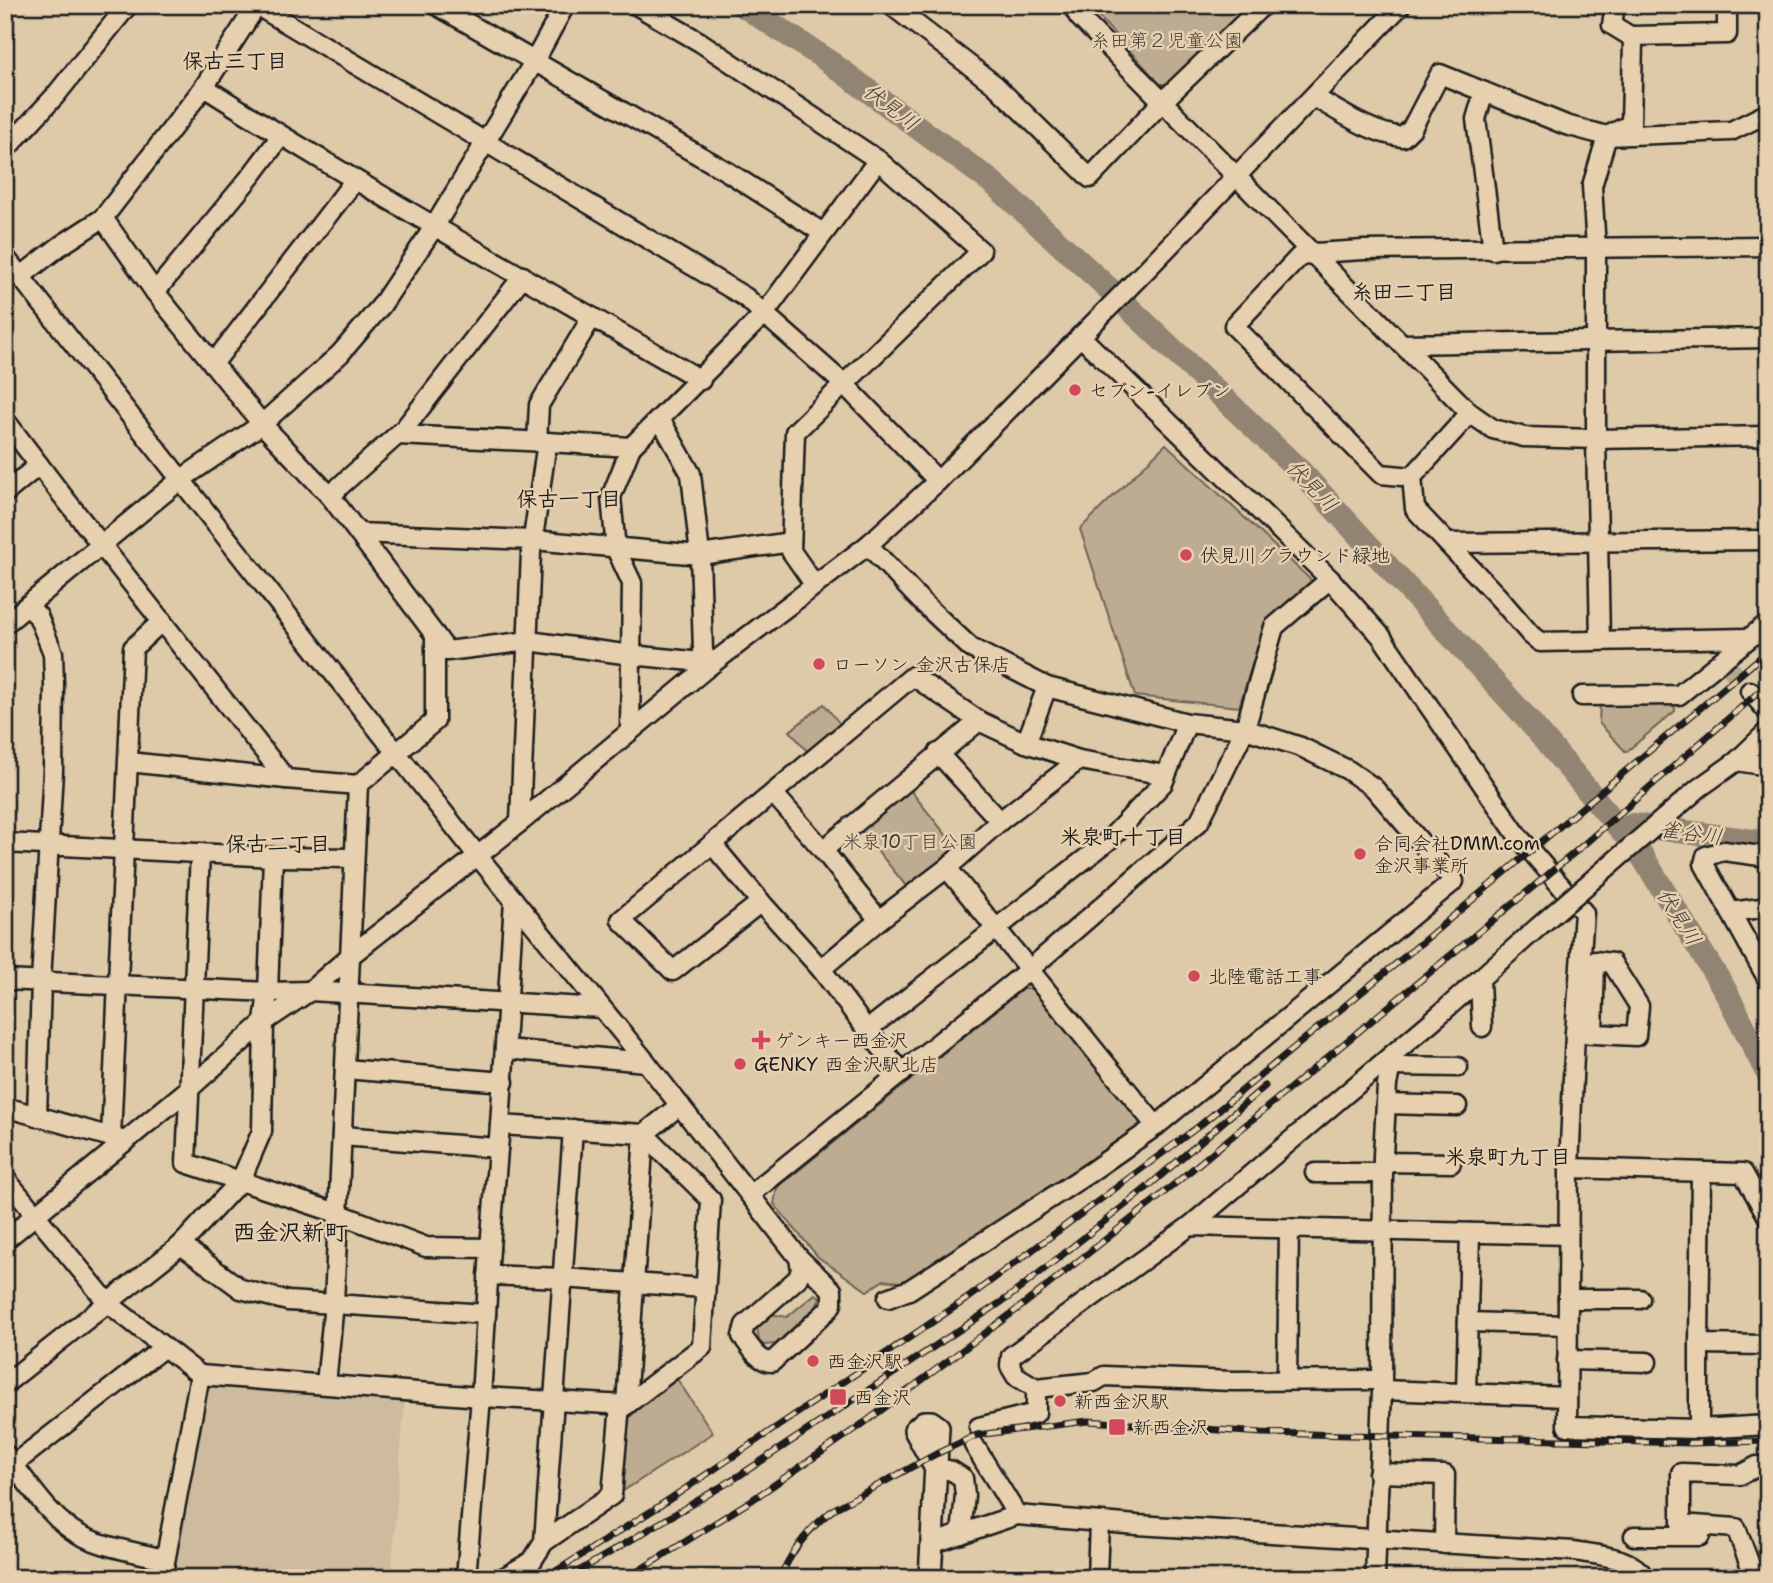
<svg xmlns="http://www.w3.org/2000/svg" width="1773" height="1583" font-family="'Shantell Sans','Klee One',sans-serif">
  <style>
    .built { fill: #ceba9d }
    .green { fill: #beac92; stroke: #6d6457; stroke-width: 2 }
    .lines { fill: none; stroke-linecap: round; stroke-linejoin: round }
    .river { stroke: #918472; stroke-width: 24 }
    .minor-tunnel { stroke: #b7a68d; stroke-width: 18; stroke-dasharray: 18 9; stroke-linecap: butt }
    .minor-casing { stroke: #1c1c1c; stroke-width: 23 }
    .major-casing { stroke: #1c1c1c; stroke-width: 26 }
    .minor { stroke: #e6d0af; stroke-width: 18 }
    .major { stroke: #e6d0af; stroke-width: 21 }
    .rail-casing { stroke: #1c1c1c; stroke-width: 7 }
    .rail { stroke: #e6d0af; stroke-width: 4.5; stroke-dasharray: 13; stroke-linecap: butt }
    .minor-bridge-casing { stroke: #1c1c1c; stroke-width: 23; stroke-linecap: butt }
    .minor-bridge { stroke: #e6d0af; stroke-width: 18 }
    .poi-dot { fill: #d1495b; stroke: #e6d0af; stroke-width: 2.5 }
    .labels { text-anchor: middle; stroke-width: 5; stroke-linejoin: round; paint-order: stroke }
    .park-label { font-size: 19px; fill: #44403a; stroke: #e6d0af }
    .poi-label { font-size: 19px; fill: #1c1c1c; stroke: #e6d0af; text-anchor: start }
    .neighbourhood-label { font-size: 21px; font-weight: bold; fill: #1c1c1c; stroke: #e6d0af }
    .water-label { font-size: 21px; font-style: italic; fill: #45403a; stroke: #e6d0af }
    .quarter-label { font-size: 23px; font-weight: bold; fill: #1c1c1c; stroke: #e6d0af }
  </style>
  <rect width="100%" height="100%" fill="#dec9a9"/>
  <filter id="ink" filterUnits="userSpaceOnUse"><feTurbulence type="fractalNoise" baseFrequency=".0143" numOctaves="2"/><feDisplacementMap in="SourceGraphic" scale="14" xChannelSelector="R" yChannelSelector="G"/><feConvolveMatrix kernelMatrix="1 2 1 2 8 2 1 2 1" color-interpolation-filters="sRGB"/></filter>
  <g filter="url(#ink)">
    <polygon class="built" points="204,1382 405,1397 391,1578 170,1578"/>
    <g class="green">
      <polygon points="1088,5 1253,5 1172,84 1160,84"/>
      <polygon points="1166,444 1312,581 1265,622 1239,707 1135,696 1080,529"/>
      <polygon points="1674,701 1675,711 1626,752 1599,723 1600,702"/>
      <polygon points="824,704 844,729 811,756 790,731"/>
      <polygon points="910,790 959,851 910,891 861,830"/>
      <polygon points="1023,989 1036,989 1141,1119 1139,1129 908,1283 884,1280 867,1291 818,1257 774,1204 777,1188"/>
      <polygon points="815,1294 820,1297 816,1308 776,1344 764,1345 759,1341 757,1327 771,1314 787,1317"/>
      <polygon points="673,1373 713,1433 623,1491 628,1419"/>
    </g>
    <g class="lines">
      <g class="river">
        <polyline points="742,5 824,58 993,183 1107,287 1302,473 1523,714 1639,851 1725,990 1768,1074"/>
        <polyline points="1633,825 1768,843"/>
      </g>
      <polyline class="minor-tunnel" points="1728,666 1750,691"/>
      <defs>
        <g id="minor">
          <polyline points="256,5 745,297 845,385 938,481"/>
          <polyline points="257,5 204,87 103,218 155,292 262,424 331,497 447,651 529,641 631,655 692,661 709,666"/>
          <polyline points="436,5 728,172 823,233"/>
          <polyline points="636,5 700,42 878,160 981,251 795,432 791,551 814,584"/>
          <polyline points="891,5 995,85 1090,178 1162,102 1263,5"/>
          <polyline points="1072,5 1079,17 1470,413 1493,429 1524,437 1596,439 1768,436"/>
          <polyline points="1630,36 1727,34 1727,5"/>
          <path d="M204,87C366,190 534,283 701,380"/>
          <polyline points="1484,92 1476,119 1493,250"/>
          <path d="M1314,97C1340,112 1372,134 1403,137L1412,128L1440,74L1566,125L1607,136L1731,131L1768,113"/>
          <polyline points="5,150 55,96 128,5"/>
          <path d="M5,257L477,855L646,1062L799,1258L832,1290V1304L828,1310L772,1362C758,1362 750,1346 742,1336L745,1325L798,1278L801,1269L799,1258"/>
          <polyline points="20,277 60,246 103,218"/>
          <polyline points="155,292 251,176 281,136"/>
          <polyline points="1080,336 1330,579 1381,636 1518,836 1584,913 1575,1033 1569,1168 1567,1426 1699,1429 1768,1425"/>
          <polyline points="1402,344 1768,338"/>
          <polyline points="213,364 355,180"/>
          <polyline points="1470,413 1412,477 1415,509 1500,599 1531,635 1540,642 1749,638"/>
          <polyline points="660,419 691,474 700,555 703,651 709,666"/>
          <polyline points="5,420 58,490 286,779 358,785 435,721 435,635"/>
          <polyline points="398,435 547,442"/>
          <polyline points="537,442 539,405 592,317"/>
          <polyline points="1412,477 1381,474 1234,326 1299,257 1314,253 1364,250 1768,246"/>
          <polyline points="5,493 39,465"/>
          <polyline points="331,497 340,486 404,429 523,276"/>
          <polyline points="358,533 533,540 700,555 791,542"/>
          <polyline points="1447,543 1768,540"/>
          <polyline points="868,545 922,602 971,648 1047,687 1187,723 1245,729 1301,747 1348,770 1374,788 1454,881 1156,1126 1089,1173 909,1290 888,1298"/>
          <polyline points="27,606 38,616 53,653 54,684 53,771 41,981 37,1117"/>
          <polyline points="5,624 180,480 262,424 340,354 381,306 434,227 534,62 565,5"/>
          <polyline points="1600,640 1596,439 1596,248 1592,186 1607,136 1631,124 1633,42 1630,36 1612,25 1615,5"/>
          <polyline points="1750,691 1768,712"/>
          <polyline points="1582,696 1679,695 1768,623"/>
          <polyline points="630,731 632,583 616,549 611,497 631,447"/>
          <polyline points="938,753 1000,821 947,868 1156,1126"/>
          <polyline points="1079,760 1166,775"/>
          <polyline points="1737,761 1768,766"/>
          <polyline points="129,762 286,779"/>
          <polyline points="1699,788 1737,761 1768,731"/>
          <polyline points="773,793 823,850"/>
          <polyline points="1000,821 1079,760 1026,743"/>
          <polyline points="520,822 531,552 547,442 631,447 764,314 878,160"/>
          <polyline points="5,843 273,857 354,858"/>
          <polyline points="712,844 761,902 673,971 621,920 913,676 979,721"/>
          <polyline points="200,853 186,1163 337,1213 426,1247 490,1248"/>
          <polyline points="1768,857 1724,851 1706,856 1704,864 1768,980"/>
          <polyline points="947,868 879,920 823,850 979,721 1026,743 1047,687"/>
          <polyline points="758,899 821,969 879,920"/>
          <polyline points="514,900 500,1125 644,1134 626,1405"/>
          <polyline points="1731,912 1768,907"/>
          <polyline points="821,969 867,1030 1108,841 1163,783 1187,723"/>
          <polyline points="1480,979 1482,1027"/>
          <polyline points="5,980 268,992 310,991 601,1008"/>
          <polyline points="867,1030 902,1073"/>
          <polyline points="1575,1033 1636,1036 1639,1006 1612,963 1595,961 1593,1034"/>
          <polyline points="506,1049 646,1062"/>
          <polyline points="1391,1066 1458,1067"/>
          <polyline points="345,1069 504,1082"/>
          <polyline points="1386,1104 1457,1106"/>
          <polyline points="5,1107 111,1137"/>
          <polyline points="342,1136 498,1148"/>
          <polyline points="125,1141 111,1137 133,648 162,621"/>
          <polyline points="1383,1162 1451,1163"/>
          <polyline points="1569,1168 1743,1173 1768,1217"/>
          <polyline points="1701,1172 1699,1344 1768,1345"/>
          <polyline points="1315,1173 1383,1173"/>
          <polyline points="5,1178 108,1303 200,1375 162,1578"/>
          <polyline points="751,1194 1030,969 1199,822 1245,729 1274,627 1330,579"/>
          <polyline points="1190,1226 1439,1015 1537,928"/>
          <polyline points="5,1240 190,1088 264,1022 310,991 350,956 523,820 709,666 868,545 938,481 1147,269 1401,5"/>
          <polyline points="181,1245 241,1180 262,1131 264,1022 268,992 273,857"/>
          <polyline points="488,1275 562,1278 704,1288"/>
          <polyline points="1568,1299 1640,1299"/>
          <polyline points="1468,1322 1567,1325"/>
          <polyline points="1699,1344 1699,1429"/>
          <polyline points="1567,1360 1647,1362"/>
          <polyline points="200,1375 481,1397 626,1405 702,1347 711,1200 644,1134 680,1105"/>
          <polyline points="1287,1380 1289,1228"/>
          <polyline points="1381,1380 1233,1381 1104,1376 1094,1382 1036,1388 1016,1376 1010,1366 1011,1356 1190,1226 1568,1235"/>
          <polyline points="5,1384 181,1245 241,1289 288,1301 486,1314"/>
          <polyline points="326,1384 334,1303 358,785"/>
          <polyline points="1382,1390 1566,1397"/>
          <polyline points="1466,1393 1470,1233"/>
          <polyline points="979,1427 1036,1413 1036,1388"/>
          <polyline points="974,1445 1017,1515"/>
          <path d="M5,1454C26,1479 50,1520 80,1535C106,1548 136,1552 164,1559"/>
          <polyline points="14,1464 163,1348"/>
          <polyline points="1768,1466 1757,1466 1740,1475 1681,1473 1681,1524 1736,1528 1752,1570 1768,1569"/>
          <polyline points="935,1467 952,1471 963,1478 965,1495 961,1534"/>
          <polyline points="1378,1473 1445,1475 1444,1544"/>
          <polyline points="1634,1536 1700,1536"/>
          <polyline points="544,1542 573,1129"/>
          <path d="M931,1544L1017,1515L1137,1525L1574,1551C1597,1555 1631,1556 1645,1578"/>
          <polyline points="466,1578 481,1397 490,1248 500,1125"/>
          <polyline points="503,1578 532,1561 544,1542 612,1495 620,1405"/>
          <polyline points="1097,1578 1099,1522"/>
          <polyline points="1375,1578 1382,1390 1383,1155 1387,1085 1393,1054"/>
        </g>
        <polyline id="major" points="930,1578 938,1427 931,1422 924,1422 915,1430 935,1467"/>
      </defs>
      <use href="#minor" class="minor-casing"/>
      <use href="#major" class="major-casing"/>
      <use href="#minor" class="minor"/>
      <use href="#major" class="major"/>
      <defs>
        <g id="rail">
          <polyline points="545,1578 658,1507 965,1300 1199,1126 1420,944 1768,651"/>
          <polyline points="567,1578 734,1479 1009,1297 1144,1190 1265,1086"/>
          <polyline points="627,1578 752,1500 864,1423 1019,1308 1154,1201 1574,853 1768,684"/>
          <path d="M780,1578C792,1549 809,1528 834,1509L936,1454L977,1435L1088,1421L1262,1433L1691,1443L1768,1441"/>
        </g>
      </defs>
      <use href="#rail" class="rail-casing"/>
      <use href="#rail" class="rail"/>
      <defs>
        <polyline id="minor-bridge" points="1537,928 1699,788"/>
      </defs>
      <use href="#minor-bridge" class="minor-bridge-casing"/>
      <use href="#minor-bridge" class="minor-bridge"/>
    </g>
  </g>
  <g class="poi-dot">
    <circle cx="1075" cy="390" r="7"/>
    <circle cx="1186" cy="555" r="7"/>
    <circle cx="819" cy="664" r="7"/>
    <circle cx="1360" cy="854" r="7"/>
    <circle cx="1194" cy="976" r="7"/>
    <path d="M757.5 1029.5h7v7h7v7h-7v7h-7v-7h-7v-7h7z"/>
    <circle cx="740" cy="1064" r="7"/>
    <circle cx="813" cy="1361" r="7"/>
    <rect x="829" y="1388" width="18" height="18" rx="3.5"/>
    <circle cx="1060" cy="1401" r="7"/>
    <rect x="1108" y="1418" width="18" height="18" rx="3.5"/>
  </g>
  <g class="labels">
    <g class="park-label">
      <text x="1167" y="47">糸田第２児童公園</text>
      <text x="910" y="848">米泉10丁目公園</text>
    </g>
    <g class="poi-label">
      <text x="1089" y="397">セブン-イレブン</text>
      <text x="1200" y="562">伏見川グラウンド緑地</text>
      <text x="833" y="671">ローソン 金沢古保店</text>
      <text x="1374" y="850">合同会社DMM.com<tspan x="1374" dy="22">金沢事業所</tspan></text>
      <text x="1208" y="983">北陸電話工事</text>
      <text x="775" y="1047">ゲンキー西金沢</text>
      <text x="754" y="1071">GENKY 西金沢駅北店</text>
      <text x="827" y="1368">西金沢駅</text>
      <text x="854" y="1404">西金沢</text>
      <text x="1074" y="1408">新西金沢駅</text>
      <text x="1133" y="1434">新西金沢</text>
    </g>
    <g class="neighbourhood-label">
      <text x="235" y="68">保古三丁目</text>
      <text x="1404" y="299">糸田二丁目</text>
      <text x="569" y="506">保古一丁目</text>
      <text x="1123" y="844">米泉町十丁目</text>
      <text x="278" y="851">保古二丁目</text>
      <text x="1508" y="1164">米泉町九丁目</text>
    </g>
    <g class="water-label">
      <text transform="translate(891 107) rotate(37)" y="7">伏見川</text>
      <text transform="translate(1312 486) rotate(46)" y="7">伏見川</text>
      <text transform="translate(1691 833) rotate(8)" y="7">雀谷川</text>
      <text transform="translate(1679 917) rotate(58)" y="7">伏見川</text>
    </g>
    <g class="quarter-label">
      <text x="290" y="1240">西金沢新町</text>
    </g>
  </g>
  <rect width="1773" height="1583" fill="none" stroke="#e6d0af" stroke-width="28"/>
  <rect x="14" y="14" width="1745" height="1555" fill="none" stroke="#1c1c1c" stroke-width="2.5" filter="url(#ink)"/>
</svg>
